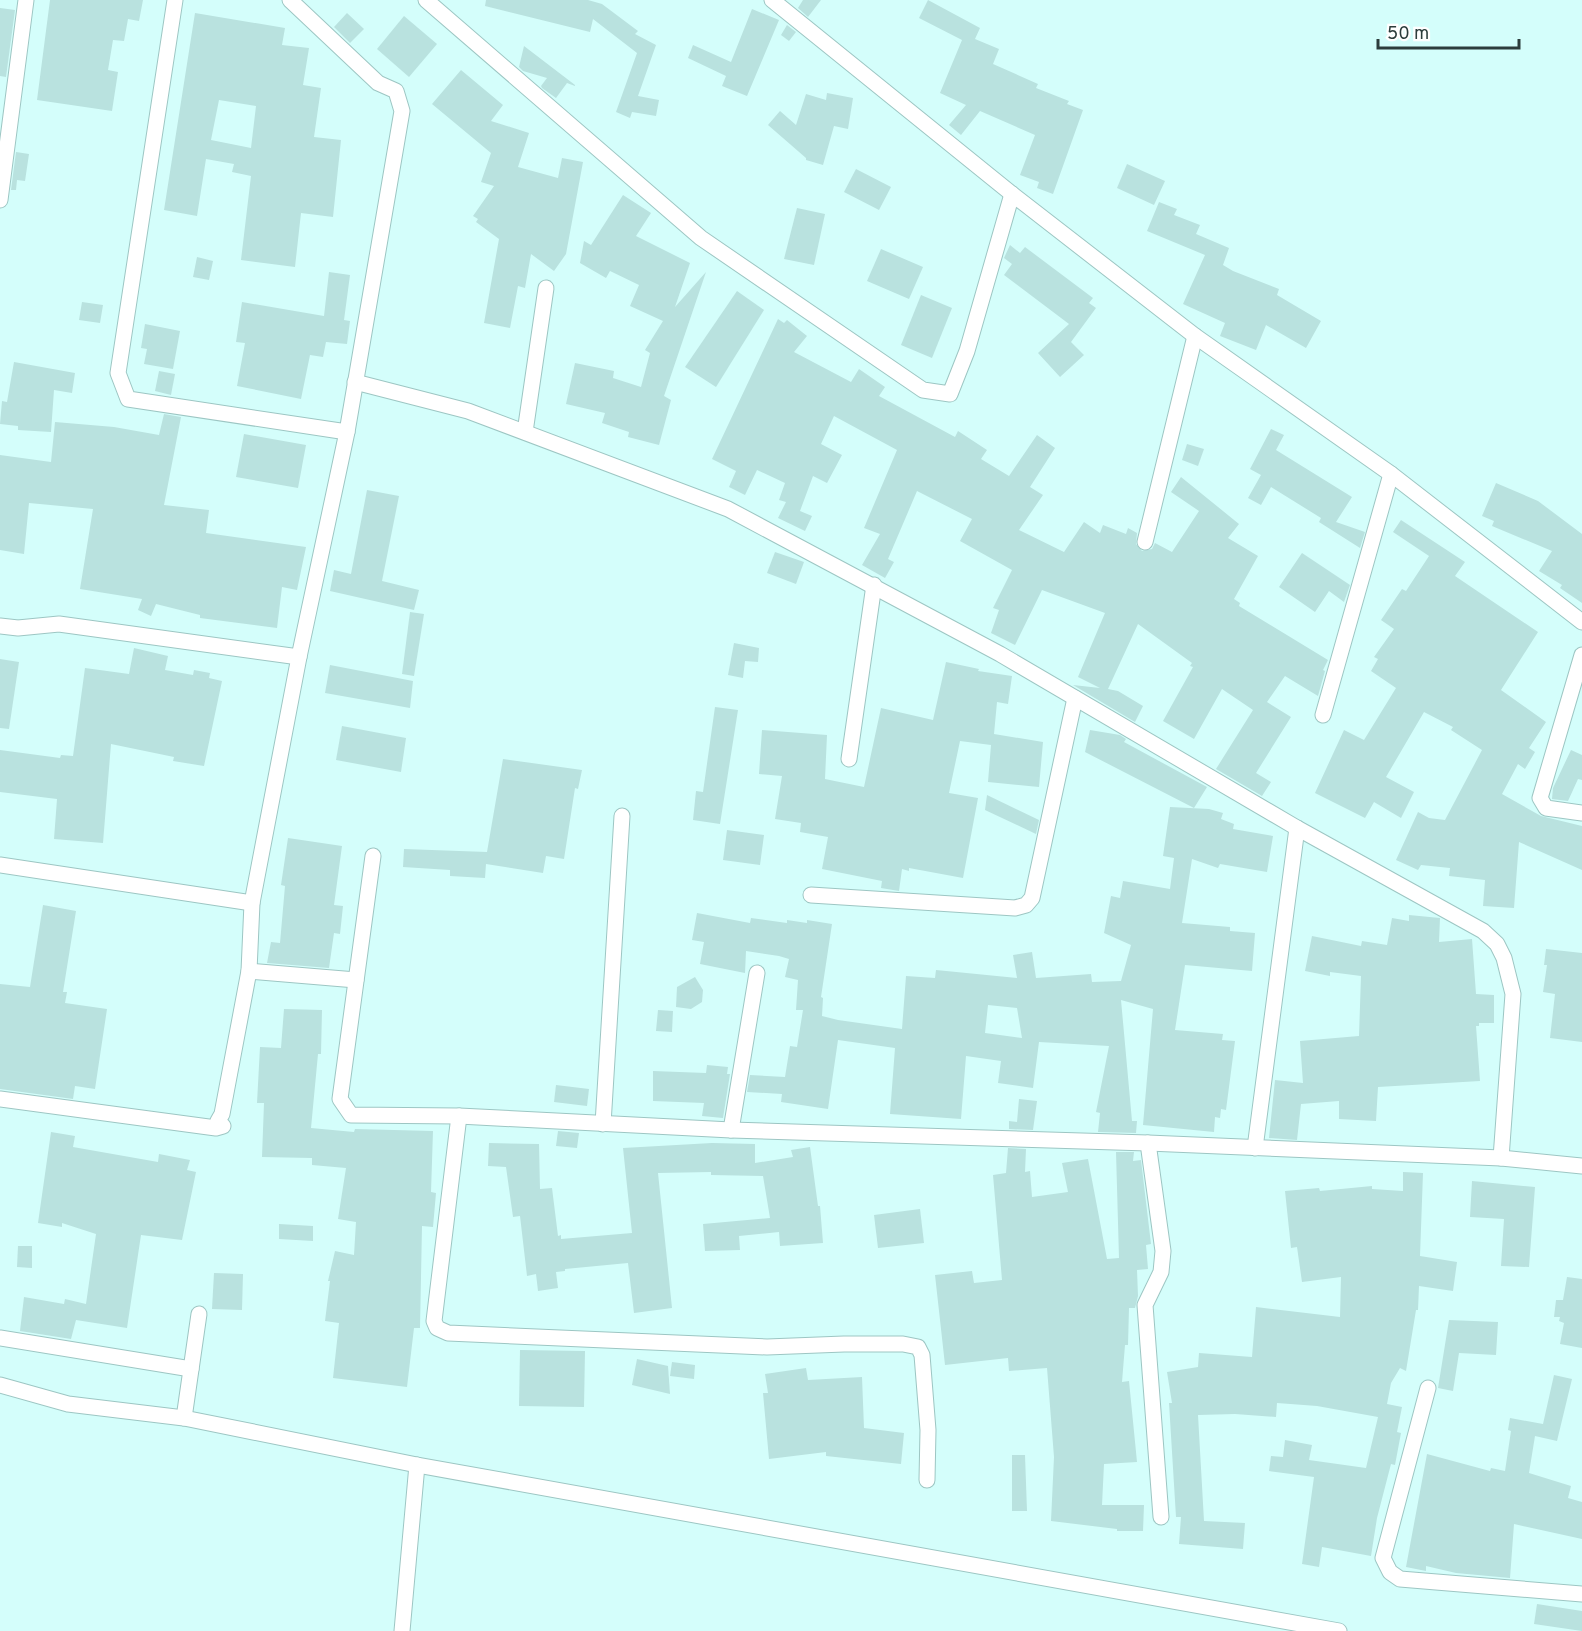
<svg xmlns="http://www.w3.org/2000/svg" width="1582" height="1631" font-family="Overpass,sans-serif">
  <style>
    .building { fill: #b9e2df; fill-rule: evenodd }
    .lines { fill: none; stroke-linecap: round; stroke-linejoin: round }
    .street-casing { stroke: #9dc6c3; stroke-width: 17 }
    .street { stroke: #fff; stroke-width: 15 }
  </style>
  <rect width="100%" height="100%" fill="#d4fefb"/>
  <g class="building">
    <polygon points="50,0 143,0 139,21 128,19 124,41 113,40 108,70 118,72 112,111 37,100"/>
    <polygon points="486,0 588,0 602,4 638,31 635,34 656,45 638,96 659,100 656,116 632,112 630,118 616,112 637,53 593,19 590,32 485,6"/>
    <polygon points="803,0 821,0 808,17 798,8"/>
    <polygon points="928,0 980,28 975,39 999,49 993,64 1038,84 1036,88 1069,101 1067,104 1083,110 1053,194 1037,188 1039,182 1020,175 1035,135 980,111 961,135 949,125 966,105 940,93 962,40 919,18"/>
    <polygon points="0,8 15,10 6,77 0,76"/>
    <polygon points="752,9 779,20 747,96 722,86 726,76 688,58 693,45 731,62"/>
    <path d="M195,13L285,28L282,45L309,48L303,85L321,88L314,137L341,140L333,217L301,213L295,267L241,260L251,176L232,172L234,164L206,159L197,216L164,210ZM219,100L256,106L251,148L211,140Z"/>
    <polygon points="347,13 364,29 350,43 334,27"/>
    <polygon points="404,16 437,44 409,77 377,49"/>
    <polygon points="787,25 796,32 789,41 781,35"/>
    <polygon points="524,46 575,85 575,86 567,83 556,98 542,88 541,86 547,78 523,71 519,67"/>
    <polygon points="461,70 503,105 491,121 529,133 518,167 558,178 562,158 583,162 566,254 554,271 531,254 525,288 518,286 510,328 484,323 499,239 476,222 478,219 473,216 494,186 481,182 491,153 432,104"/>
    <polygon points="827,93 853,98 848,129 834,126 823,165 806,160 806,158 768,125 780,111 796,125 806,94 826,100"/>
    <polygon points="16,152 29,154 25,181 17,180 16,190 11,190"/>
    <polygon points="1127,164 1165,181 1154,205 1117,188"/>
    <polygon points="856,169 891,187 879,210 844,192"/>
    <polygon points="623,195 651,213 636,236 690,263 675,307 706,272 664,396 671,400 659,445 628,437 629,432 602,423 605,413 566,404 575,363 614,371 613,378 641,387 650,353 645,350 663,321 630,306 639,285 610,271 606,278 580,263 584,241 591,245"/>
    <polygon points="1159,202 1177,209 1174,215 1200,225 1196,234 1229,248 1223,265 1233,271 1279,289 1277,295 1321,321 1306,348 1266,325 1256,350 1220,336 1225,323 1183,304 1205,255 1147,231"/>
    <polygon points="797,208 825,214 814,265 784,259"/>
    <polygon points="1010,245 1020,253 1025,247 1093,298 1089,303 1096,308 1071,342 1084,355 1060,377 1038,353 1069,324 1004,275 1012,264 1004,258"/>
    <polygon points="881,249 923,267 909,299 867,281"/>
    <polygon points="197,257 213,261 209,280 193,277"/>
    <polygon points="329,272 350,275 344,320 350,321 347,344 326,342 323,357 310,355 301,399 237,386 245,343 236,342 242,302 324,316"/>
    <polygon points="737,291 764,310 716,387 685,367"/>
    <polygon points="921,295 952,308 932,358 901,345"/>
    <polygon points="82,302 103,305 100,323 79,320"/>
    <polygon points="778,319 784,323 787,320 807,336 794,352 851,382 859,369 885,387 879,396 955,437 958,431 987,450 981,459 1009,476 1037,435 1055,448 1030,487 1043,495 1019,530 1064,552 1084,522 1100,533 1103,525 1126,534 1128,528 1137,533 1136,544 1142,551 1152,549 1155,543 1172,552 1199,511 1171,492 1181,477 1239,524 1228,538 1258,556 1234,599 1240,603 1239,606 1328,660 1323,670 1325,671 1318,696 1285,676 1267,702 1291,717 1256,773 1271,782 1262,796 1216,769 1253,710 1222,689 1194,739 1163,721 1193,667 1190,666 1192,663 1138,624 1108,689 1118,691 1143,706 1135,722 1073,685 1100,688 1078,677 1105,613 1042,590 1015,645 991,633 999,610 993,608 1012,570 960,541 972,519 917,491 888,559 894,562 885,578 862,565 880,534 864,528 897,450 834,416 821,444 842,455 827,483 813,476 800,511 812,516 805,531 778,518 786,502 779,500 785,483 757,470 745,495 729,487 736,471 712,459"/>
    <polygon points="145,324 180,331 173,369 144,364 147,349 141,348"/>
    <polygon points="14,362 75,373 72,393 54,390 51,432 18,430 18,426 0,424 2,401 7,402"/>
    <polygon points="159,371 175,374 171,395 155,391"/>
    <polygon points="164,414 181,417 164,505 209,510 206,533 306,547 297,590 282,587 277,628 200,618 200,615 156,604 151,616 138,610 142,599 80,589 93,509 29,503 24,554 0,550 0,455 51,462 55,422 114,427 159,435"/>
    <polygon points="1271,429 1284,435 1276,450 1352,497 1336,522 1365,532 1360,548 1319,522 1321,518 1271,487 1261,505 1248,498 1261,475 1250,469"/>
    <polygon points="244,434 306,445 298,488 236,477"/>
    <polygon points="1187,444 1204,449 1198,466 1182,460"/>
    <polygon points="1496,483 1538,501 1582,534 1582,603 1560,588 1562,585 1539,571 1552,551 1492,526 1494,521 1482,516"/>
    <polygon points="367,490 399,496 382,581 419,590 414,610 330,591 334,570 351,574"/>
    <polygon points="1401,520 1465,562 1455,576 1538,632 1501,690 1546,722 1529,748 1535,752 1525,769 1518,764 1502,794 1541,816 1582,826 1582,870 1519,842 1514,908 1483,906 1485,880 1449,876 1450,868 1421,865 1418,870 1396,860 1418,812 1429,818 1445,820 1482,750 1451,730 1453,727 1424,712 1386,777 1414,792 1401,818 1374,802 1365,818 1315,793 1344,730 1364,740 1396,688 1371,671 1378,659 1374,657 1394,629 1381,620 1402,589 1406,591 1429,556 1393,532"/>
    <polygon points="775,552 804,562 796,584 767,573"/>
    <polygon points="1302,553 1350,585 1344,602 1329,591 1315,612 1279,587"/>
    <polygon points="410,612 424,614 414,676 402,674"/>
    <polygon points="734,643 759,648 758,662 745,661 743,678 728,675"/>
    <polygon points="134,648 168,656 165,670 193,675 194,670 210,673 209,678 222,681 204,766 173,761 174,757 111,744 103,843 54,839 57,799 0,792 0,750 60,758 61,755 73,756 85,668 129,674"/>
    <polygon points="0,659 19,662 9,729 0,728"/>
    <polygon points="946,662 979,669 978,671 1012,676 1008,704 997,702 994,734 1043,742 1039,787 988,782 991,745 960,741 949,793 978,798 963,878 909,868 909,871 902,869 899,891 881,888 882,881 822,869 828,837 800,832 801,823 775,819 782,776 759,774 762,730 827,735 825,779 864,787 881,708 933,720"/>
    <polygon points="330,665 413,681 410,708 325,693"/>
    <polygon points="715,707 738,710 720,824 693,820 696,791 703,792"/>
    <polygon points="342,726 406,738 401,772 336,760"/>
    <polygon points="1090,730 1120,735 1126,739 1124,742 1207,787 1194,808 1085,752"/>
    <polygon points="1571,750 1582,755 1582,780 1578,779 1568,801 1552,799 1553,788"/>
    <polygon points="503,759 582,770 578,789 575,788 564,859 546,856 543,873 486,864 485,878 450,876 450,870 403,867 404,849 487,852"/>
    <polygon points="987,795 1039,820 1036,834 985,810"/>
    <path d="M1170,807L1209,809L1223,813L1221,819L1234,824L1233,829L1273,836L1267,872L1220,864L1218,868L1192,859L1182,923L1230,927V931L1255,933L1252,971L1185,965L1175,1030L1223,1034L1222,1040L1235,1041L1226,1110L1221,1109L1220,1118L1215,1117L1214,1132L1143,1125L1153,1009L1121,1000L1132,1121H1137L1136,1133L1098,1132L1100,1113L1096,1112L1109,1046L1039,1042L1033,1088L998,1083L1001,1061L966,1056L961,1119L890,1114L895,1048L838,1040L828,1109L781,1102L782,1094L747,1092L750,1075L785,1077L790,1046L797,1047L803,1010H796L798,980L785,977L789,959L779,956L746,951L745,973L700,964L704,942L692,940L697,913L750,923L751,918L787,923V920L807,923V920L832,924L821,997L823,998L822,1016L838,1020L902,1029L906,976L935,978L936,970L1017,978L1013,955L1032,952L1036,978L1091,974L1092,982L1121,981L1131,945L1104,933L1111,896L1120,898L1123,881L1170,889L1174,858L1163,856ZM988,1005L1017,1008L1022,1038L985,1033Z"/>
    <polygon points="727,830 764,835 760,865 723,860"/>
    <polygon points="288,838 342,846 334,905 343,906 340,934 334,933 329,968 267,963 271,942 280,943 285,886 281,885"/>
    <polygon points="43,905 76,911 63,992 67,992 65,1003 107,1009 95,1089 75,1086 73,1099 0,1089 0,984 30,987"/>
    <polygon points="1409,915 1440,918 1439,942 1472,939 1476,994 1494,995 1494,1023 1479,1023 1479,1026 1476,1026 1480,1081 1378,1087 1376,1121 1339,1119 1339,1101 1301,1104 1297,1140 1269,1138 1275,1080 1303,1083 1300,1041 1359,1036 1361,976 1330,972 1330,976 1305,971 1312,936 1361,946 1362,941 1387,945 1392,918 1409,921"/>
    <polygon points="1546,949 1582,953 1582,1042 1550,1038 1555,994 1543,992 1547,965 1544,965"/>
    <polygon points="695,977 703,990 702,1002 691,1009 676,1007 677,987"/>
    <polygon points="284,1009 322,1010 321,1054 318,1054 311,1128 354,1132 355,1129 433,1131 431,1192 436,1193 433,1227 422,1226 420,1328 414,1328 407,1387 333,1378 339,1323 325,1321 330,1281 328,1281 335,1251 354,1255 356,1222 338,1219 346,1168 312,1165 312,1158 262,1157 264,1103 257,1103 260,1047 281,1048"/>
    <polygon points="658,1010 673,1011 672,1032 656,1031"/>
    <polygon points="707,1065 728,1067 727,1074 730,1074 723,1118 702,1116 704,1103 653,1101 653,1071 706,1073"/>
    <polygon points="556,1085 589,1089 587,1106 554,1102"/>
    <polygon points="1019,1099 1037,1101 1033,1130 1009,1129 1009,1121 1017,1122"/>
    <polygon points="558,1131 579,1133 577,1148 556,1146"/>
    <polygon points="51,1132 75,1136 73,1147 158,1162 159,1154 190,1160 187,1170 196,1172 182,1240 141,1235 127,1328 76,1320 71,1339 20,1331 24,1297 64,1304 65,1299 86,1304 96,1234 62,1223 62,1227 38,1223"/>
    <polygon points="489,1143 539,1144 540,1189 552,1188 558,1236 561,1235 561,1239 632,1233 623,1148 712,1143 755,1144 755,1163 793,1157 791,1150 810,1147 818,1206 820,1206 823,1243 780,1246 779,1232 739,1236 740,1250 705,1251 703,1224 770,1218 763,1176 711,1175 711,1172 658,1173 672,1308 634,1313 628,1263 565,1269 565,1271 556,1272 558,1288 538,1291 536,1274 527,1276 520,1216 513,1217 506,1167 488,1166"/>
    <polygon points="1008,1148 1026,1149 1025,1172 1030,1171 1032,1197 1068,1192 1062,1163 1088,1159 1107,1259 1119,1258 1116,1152 1134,1152 1133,1161 1141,1160 1151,1244 1146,1245 1148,1269 1137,1270 1138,1296 1135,1308 1129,1308 1128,1345 1125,1345 1122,1382 1129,1381 1137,1462 1104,1464 1102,1505 1144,1505 1143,1531 1117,1531 1117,1529 1051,1521 1054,1457 1047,1368 1009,1371 1008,1358 945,1365 935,1275 972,1271 974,1283 1002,1280 993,1175 1006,1173"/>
    <polygon points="1403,1172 1423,1173 1420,1256 1457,1262 1453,1291 1419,1286 1418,1310 1416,1310 1406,1371 1400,1368 1391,1383 1387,1404 1402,1407 1397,1432 1401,1433 1395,1465 1391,1464 1377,1518 1371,1556 1322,1547 1319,1567 1302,1564 1314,1477 1269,1471 1271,1456 1283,1457 1285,1440 1312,1445 1309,1460 1366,1468 1378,1417 1317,1406 1277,1403 1276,1417 1235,1414 1198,1415 1204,1521 1245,1523 1243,1549 1179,1544 1181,1517 1176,1517 1169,1403 1172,1403 1167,1372 1198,1367 1199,1353 1252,1357 1256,1307 1340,1317 1341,1277 1302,1282 1297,1247 1291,1248 1285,1191 1319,1188 1320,1191 1372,1186 1372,1189 1403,1191"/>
    <polygon points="1472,1181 1535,1187 1529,1267 1501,1266 1504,1219 1470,1217"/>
    <polygon points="920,1209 924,1243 878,1248 874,1215"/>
    <polygon points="279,1224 313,1226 313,1241 279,1239"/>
    <polygon points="18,1246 32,1246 32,1268 17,1267"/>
    <polygon points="214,1273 243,1274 242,1310 212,1309"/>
    <polygon points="1567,1277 1582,1279 1582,1348 1560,1344 1564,1323 1559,1321 1560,1317 1554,1317 1556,1300 1563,1300"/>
    <polygon points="1449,1320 1498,1322 1496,1355 1459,1353 1453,1391 1438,1388"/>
    <polygon points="520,1350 585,1351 584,1407 519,1406"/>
    <polygon points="637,1359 668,1366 670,1394 632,1385"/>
    <polygon points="672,1362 695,1365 694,1379 670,1376"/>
    <polygon points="806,1368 808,1380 862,1377 864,1428 904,1433 901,1464 826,1456 826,1452 769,1459 763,1393 768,1393 765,1374"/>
    <polygon points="1554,1375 1572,1379 1557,1441 1535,1436 1529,1473 1571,1486 1568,1498 1582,1502 1582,1539 1514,1524 1510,1578 1456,1573 1426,1566 1426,1571 1406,1567 1427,1454 1490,1471 1491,1468 1505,1471 1511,1431 1508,1430 1510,1418 1543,1424"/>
    <polygon points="1012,1455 1025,1455 1027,1511 1012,1511"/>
    <polygon points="1537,1604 1582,1611 1582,1631 1534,1624"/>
  </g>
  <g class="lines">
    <defs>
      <g id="street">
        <polyline points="175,0 118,373 128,399 347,432"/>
        <polyline points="426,0 701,238 923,390 950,394 967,351 1012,194"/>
        <polyline points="772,0 1012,194 1195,336 1391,474 1582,622"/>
        <polyline points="0,200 26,0"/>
        <polyline points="355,382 468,411 728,509 1000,654 1297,828 1483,931 1497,944 1504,958 1513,994 1501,1158"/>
        <polyline points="525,432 546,288"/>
        <polyline points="1145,542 1195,336"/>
        <polyline points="0,626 18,628 59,624 299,657"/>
        <polyline points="1582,655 1540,798 1546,808 1582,813"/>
        <polyline points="1323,715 1391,474"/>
        <polyline points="849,759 874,585"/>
        <polyline points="373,856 340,1099 351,1115 459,1116 731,1130 1148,1143 1501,1158 1582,1166"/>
        <polyline points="0,865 252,903"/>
        <polyline points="811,895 1015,908 1026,905 1032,898 1075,698"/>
        <polyline points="249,971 356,980"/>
        <polyline points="0,1099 216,1128 223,1126 218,1121 222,1114 249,971 252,903 299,657 347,432 402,111 396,91 378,83 290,0"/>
        <polyline points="459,1116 434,1321 437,1328 448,1333 767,1347 844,1344 903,1344 918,1347 922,1355 928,1430 927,1480"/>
        <polyline points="603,1124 622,816"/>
        <polyline points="731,1130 757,973"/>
        <polyline points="1148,1143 1163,1251 1161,1272 1145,1305 1161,1517"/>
        <polyline points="1255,1148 1297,828"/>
        <polyline points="0,1338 191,1369"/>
        <polyline points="0,1385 68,1404 184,1418 417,1465 1339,1631"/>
        <polyline points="1428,1388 1383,1558 1390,1572 1400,1579 1582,1594"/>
        <polyline points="184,1418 199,1314"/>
        <polyline points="402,1631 417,1465"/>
      </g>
    </defs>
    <use href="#street" class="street-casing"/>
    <use href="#street" class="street"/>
  </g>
  <path d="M1378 39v9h141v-9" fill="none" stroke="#2c3d3c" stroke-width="3"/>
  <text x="1387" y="39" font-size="18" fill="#2c3d3c" stroke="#ffffff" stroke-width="4.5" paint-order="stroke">50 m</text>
</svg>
